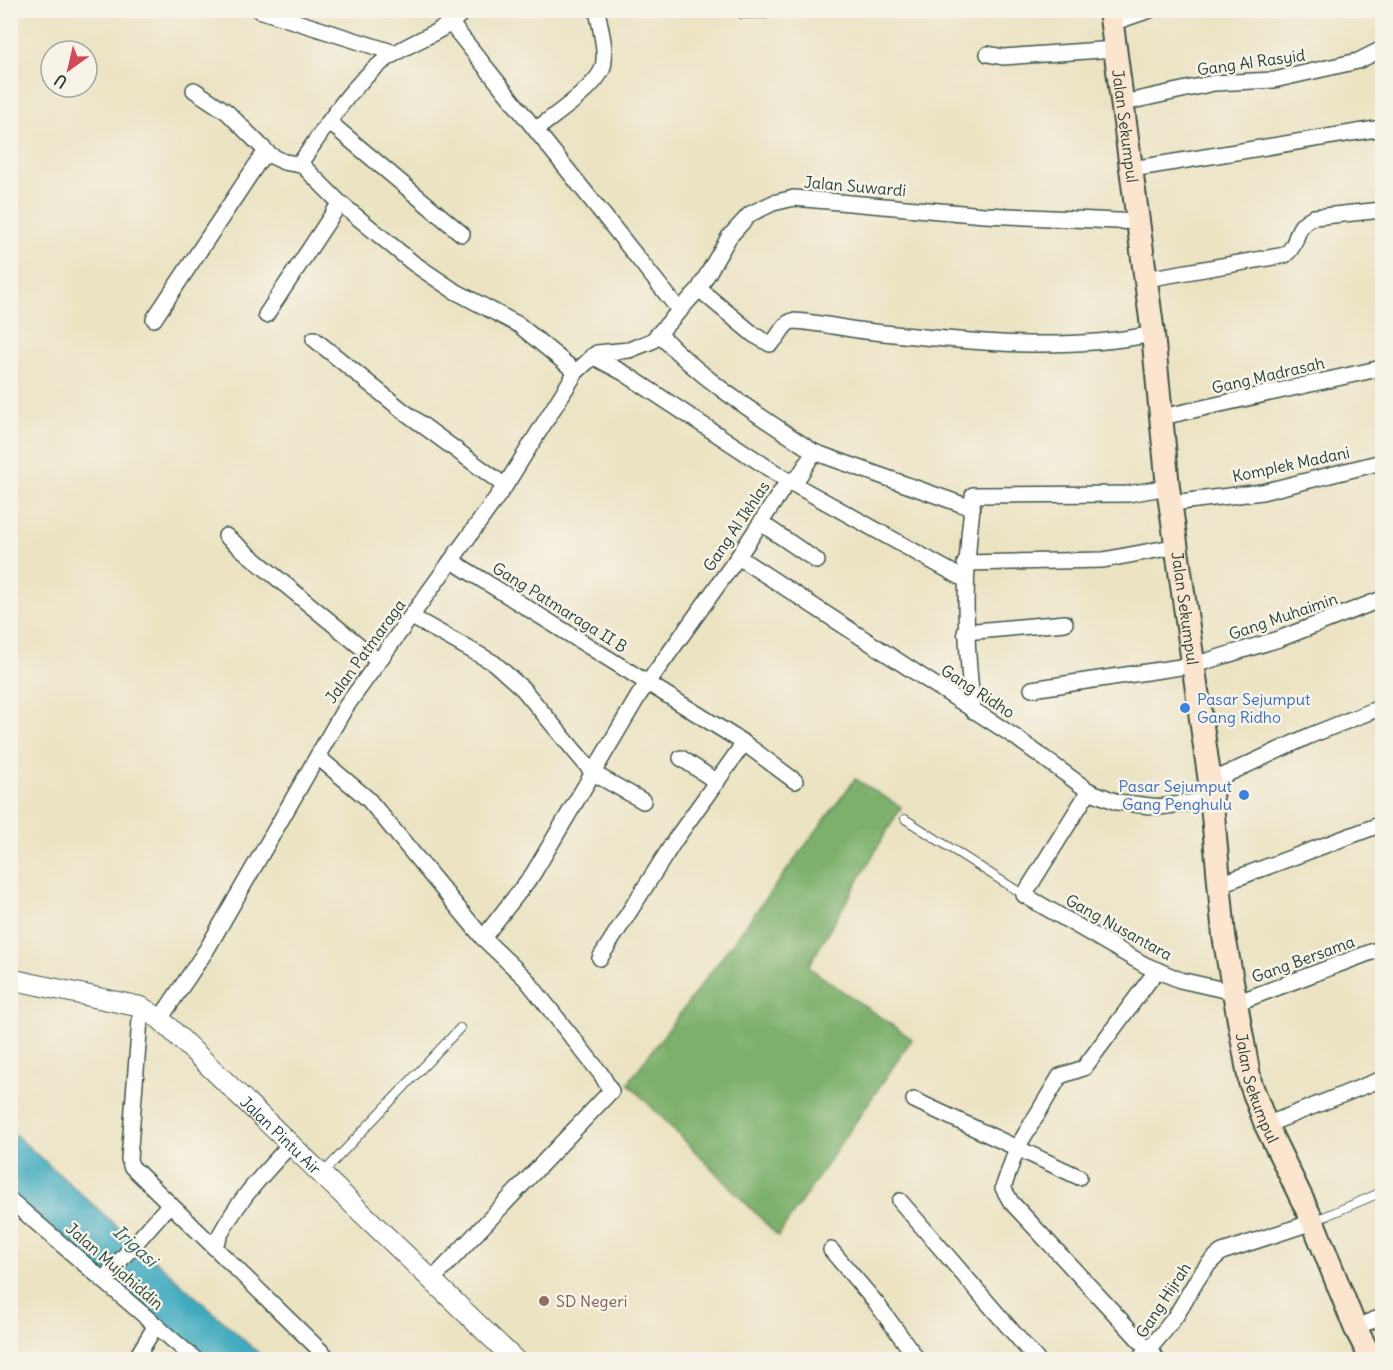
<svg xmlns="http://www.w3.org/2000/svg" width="1393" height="1370" font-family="Delius,sans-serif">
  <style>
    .forest { fill: #7db06c; stroke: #4e7650; stroke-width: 1.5 }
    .water { fill: #3faabf; stroke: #2f747a; stroke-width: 1.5 }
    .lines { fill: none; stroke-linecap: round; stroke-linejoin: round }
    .service-casing { stroke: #3e5649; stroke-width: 10 }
    .minor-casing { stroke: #3e5649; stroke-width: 18 }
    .tertiary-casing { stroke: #3e5649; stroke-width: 22 }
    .secondary-casing { stroke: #3e5649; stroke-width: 26 }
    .service { stroke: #fff; stroke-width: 8 }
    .minor { stroke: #fff; stroke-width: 15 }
    .tertiary { stroke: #fff; stroke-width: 20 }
    .secondary { stroke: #fbe5cf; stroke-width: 22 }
    .shop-dot { fill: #3f7fe0; stroke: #f7f3e8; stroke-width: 2 }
    .education-dot { fill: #8d6e63; stroke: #f7f3e8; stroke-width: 2 }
    .labels { text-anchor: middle; stroke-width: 5; stroke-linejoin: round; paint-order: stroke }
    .street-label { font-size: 16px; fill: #1f3d34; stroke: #f7f3e8 }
    .shop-label { font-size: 16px; fill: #366cbe; stroke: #f7f3e8; text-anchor: start }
    .education-label { font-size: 16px; fill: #785e54; stroke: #f7f3e8; text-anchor: start }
    .water-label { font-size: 18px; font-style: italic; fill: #295e5e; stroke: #f7f3e8 }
  </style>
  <rect width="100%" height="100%" fill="#f7f3e8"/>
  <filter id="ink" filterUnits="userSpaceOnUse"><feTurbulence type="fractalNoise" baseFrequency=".0167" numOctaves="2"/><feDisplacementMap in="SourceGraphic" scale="12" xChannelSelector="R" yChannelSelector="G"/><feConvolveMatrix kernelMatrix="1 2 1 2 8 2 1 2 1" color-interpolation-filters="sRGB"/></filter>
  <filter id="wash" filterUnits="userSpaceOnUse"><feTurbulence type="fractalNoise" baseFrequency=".008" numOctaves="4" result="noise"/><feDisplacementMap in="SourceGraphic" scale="24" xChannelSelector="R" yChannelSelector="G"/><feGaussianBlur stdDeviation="1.35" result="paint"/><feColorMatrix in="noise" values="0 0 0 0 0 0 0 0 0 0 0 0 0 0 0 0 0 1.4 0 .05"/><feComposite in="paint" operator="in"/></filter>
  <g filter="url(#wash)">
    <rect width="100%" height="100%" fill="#ece3c3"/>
    <polygon class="forest" points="855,779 901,807 808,967 912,1039 778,1236 628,1083"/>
    <polygon class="water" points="11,1131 265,1359 195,1359 11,1194"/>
  </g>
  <g filter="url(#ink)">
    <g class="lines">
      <defs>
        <g id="service">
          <polyline points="905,819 1024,895"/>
          <polyline points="323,1173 460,1028"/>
          <polyline points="1314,1221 1382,1192"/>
        </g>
        <g id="minor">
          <polyline points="259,10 395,53"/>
          <path d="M465,10C445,32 419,38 394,54C354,79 330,121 303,159L302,165L340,203L413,263L453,290L519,325L576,372"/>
          <polyline points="743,10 766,10"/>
          <polyline points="1112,23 1150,10"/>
          <polyline points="452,25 680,311"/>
          <polyline points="988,54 1003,57 1115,49"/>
          <polyline points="194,90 227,112 270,155"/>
          <polyline points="1123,103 1214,83 1274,80 1358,61 1382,49"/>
          <polyline points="329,122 462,234"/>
          <path d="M537,129C553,116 597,87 603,67C607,51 600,27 597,10"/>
          <polyline points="1132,169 1382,128"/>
          <path d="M1146,279L1285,255C1302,241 1291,227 1314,217L1382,210"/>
          <path d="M699,289L754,335L770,344C780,338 781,325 792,321C817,322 840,328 865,331C961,341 1058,353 1153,334"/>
          <polyline points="266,315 340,203"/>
          <polyline points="154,319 261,158 270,155 284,162 302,165"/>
          <path d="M659,334C704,382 760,416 814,452"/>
          <polyline points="314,339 402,410 505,486"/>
          <polyline points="592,356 624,373 788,481 964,579"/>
          <polyline points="1162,417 1382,368"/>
          <polyline points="1172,503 1262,492 1382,462"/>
          <path d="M972,508C963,582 965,637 973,711"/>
          <polyline points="761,523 817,561"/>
          <polyline points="226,536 378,661"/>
          <polyline points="738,557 1015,737 1089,791 1117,802 1159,807 1212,800"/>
          <polyline points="452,561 744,743 795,781"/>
          <polyline points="965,563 1103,560 1178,546"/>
          <polyline points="412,617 494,663 523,689 593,773 643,801"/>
          <polyline points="965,632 1065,623"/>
          <polyline points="1032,689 1194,665 1279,639 1382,599"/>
          <polyline points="318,757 368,799 483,938 526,979 601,1074 611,1091 433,1279"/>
          <polyline points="681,758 717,782"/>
          <polyline points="1210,782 1309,736 1382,707"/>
          <polyline points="1089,791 1024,895 1145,965 1180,980 1233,992"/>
          <polyline points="1218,885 1382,824"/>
          <polyline points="483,938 533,874 639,695 738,557 788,481 798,478 814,452 972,508 973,495 1128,494 1168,487"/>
          <polyline points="600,958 675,840 744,743"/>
          <polyline points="1157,970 1084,1068 1060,1076 1017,1148 1003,1188 1011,1202 1158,1360"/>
          <polyline points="1236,1003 1382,948"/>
          <polyline points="141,1007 129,1159 131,1166 330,1360"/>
          <polyline points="160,1019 207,949 345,708 505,486 576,372 597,353 629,350 652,341 699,289 729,237 750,214 773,203 794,198 984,215 1139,222"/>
          <polyline points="914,1100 1079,1177"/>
          <polyline points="1266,1125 1382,1079"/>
          <polyline points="10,1200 196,1360"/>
          <polyline points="900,1201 1037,1360"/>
          <path d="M214,1247C232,1207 260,1177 290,1145"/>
          <polyline points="831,1250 877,1304 918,1360"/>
          <polyline points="104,1279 169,1205"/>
          <polyline points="1355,1327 1382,1317"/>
          <polyline points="135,1360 156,1325"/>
          <path d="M1137,1360C1152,1347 1164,1332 1175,1317C1190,1295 1199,1268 1222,1252L1313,1222"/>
        </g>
        <g id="tertiary">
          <path id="s1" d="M10,979L141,1007L160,1019L515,1360"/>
        </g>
        <g id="secondary">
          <path id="s2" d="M1110,10L1153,334L1168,487L1210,782L1224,936L1250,1082L1266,1125L1313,1222L1355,1327L1372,1360"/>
        </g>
      </defs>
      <use href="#service" class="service-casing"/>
      <use href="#minor" class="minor-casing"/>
      <use href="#tertiary" class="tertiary-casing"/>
      <use href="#secondary" class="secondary-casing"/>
      <use href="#service" class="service"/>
      <use href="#minor" class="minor"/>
      <use href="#tertiary" class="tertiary"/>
      <use href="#secondary" class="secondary"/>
    </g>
  </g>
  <g class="shop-dot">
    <circle cx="1185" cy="708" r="6"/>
    <circle cx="1244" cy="795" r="6"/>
  </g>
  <circle class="education-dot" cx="544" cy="1301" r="6"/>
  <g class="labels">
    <g class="street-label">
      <text transform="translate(1251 62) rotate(-8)" y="6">Gang Al Rasyid</text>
      <text dy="6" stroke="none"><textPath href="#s2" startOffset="117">Jalan Sekumpul</textPath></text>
      <text transform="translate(855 186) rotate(5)" y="6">Jalan Suwardi</text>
      <text transform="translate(1268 375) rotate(-13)" y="6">Gang Madrasah</text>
      <text transform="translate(1291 464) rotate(-12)" y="6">Komplek Madani</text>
      <text transform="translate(736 526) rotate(-56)" y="6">Gang Al Ikhlas</text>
      <text transform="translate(560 607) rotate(32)" y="6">Gang Patmaraga II B</text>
      <text dy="6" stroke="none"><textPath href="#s2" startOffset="603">Jalan Sekumpul</textPath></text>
      <text transform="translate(1283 616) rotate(-19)" y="6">Gang Muhaimin</text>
      <text transform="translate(365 651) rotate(-54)" y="6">Jalan Patmaraga</text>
      <text transform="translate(978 691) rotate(33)" y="6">Gang Ridho</text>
      <text transform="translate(1119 927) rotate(29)" y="6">Gang Nusantara</text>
      <text transform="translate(1303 959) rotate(-20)" y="6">Gang Bersama</text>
      <text dy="6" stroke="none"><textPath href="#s2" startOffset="1089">Jalan Sekumpul</textPath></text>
      <text dy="6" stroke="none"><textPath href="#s1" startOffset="324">Jalan Pintu Air</textPath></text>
      <text transform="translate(115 1266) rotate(41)" y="6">Jalan Mujahiddin</text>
      <text transform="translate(1163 1300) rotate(-57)" y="6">Gang Hijrah</text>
    </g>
    <g class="shop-label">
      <text x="1197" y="705">Pasar Sejumput<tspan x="1197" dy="18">Gang Ridho</tspan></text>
      <text x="1232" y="792" text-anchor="end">Pasar Sejumput<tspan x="1232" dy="18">Gang Penghulu</tspan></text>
    </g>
    <g class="education-label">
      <text x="556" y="1307">SD Negeri</text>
    </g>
    <g class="water-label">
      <text transform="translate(135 1246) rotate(42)" y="6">Irigasi</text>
    </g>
  </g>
  <rect width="1393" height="1370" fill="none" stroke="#f7f3e8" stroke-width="36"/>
  <g transform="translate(69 69) rotate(214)"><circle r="28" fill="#f7f3e8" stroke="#a1aaa0" stroke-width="1.5"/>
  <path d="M0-4.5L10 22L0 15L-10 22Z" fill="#d1495b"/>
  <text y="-9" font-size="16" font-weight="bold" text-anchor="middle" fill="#1f3d34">U</text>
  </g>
</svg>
